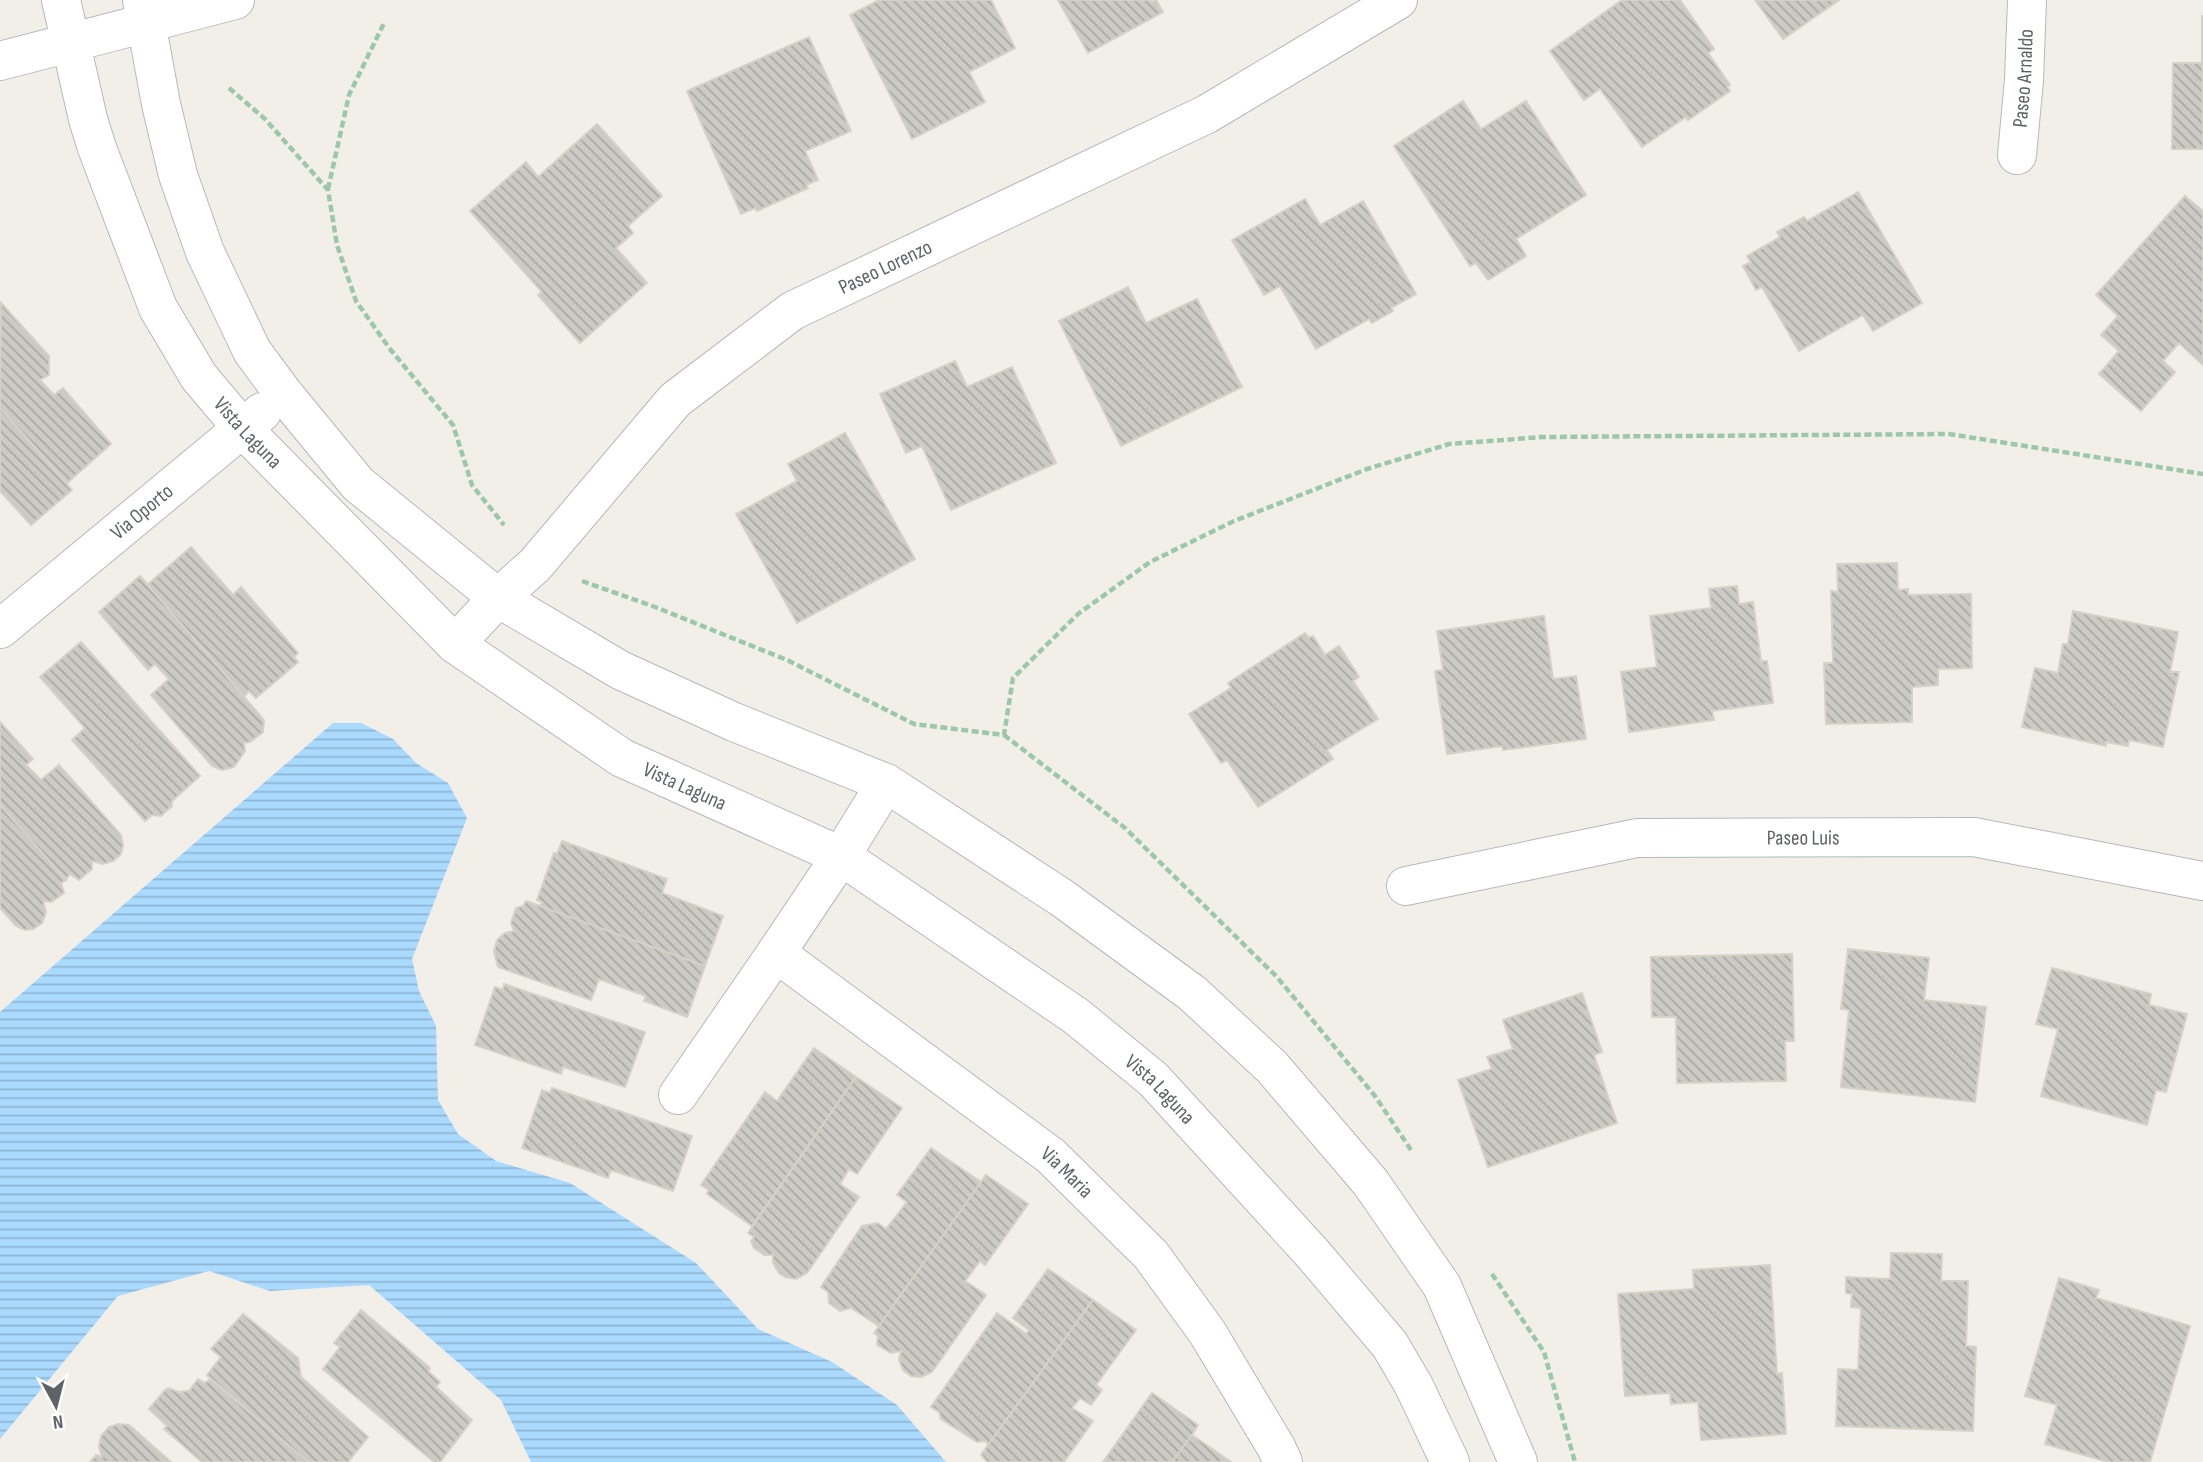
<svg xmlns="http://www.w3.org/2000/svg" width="2203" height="1462" font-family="'Sofia Sans Condensed',sans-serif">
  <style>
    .water { fill: url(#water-rules) }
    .building { fill: url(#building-back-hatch); stroke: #d6d1c6; stroke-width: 2 }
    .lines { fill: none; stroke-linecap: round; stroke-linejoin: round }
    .minor-casing { stroke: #b5b8bc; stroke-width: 40 }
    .path { stroke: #9cc7a9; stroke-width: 4.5; stroke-dasharray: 7 3.5; stroke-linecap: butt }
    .minor { stroke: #fff; stroke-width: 38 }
    .labels { text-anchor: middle; stroke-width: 7; stroke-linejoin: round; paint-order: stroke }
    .street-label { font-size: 21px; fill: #5f6368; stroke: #fff }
  </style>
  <defs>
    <pattern id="water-rules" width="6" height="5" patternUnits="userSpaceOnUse" patternTransform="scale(1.75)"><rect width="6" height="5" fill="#aadaff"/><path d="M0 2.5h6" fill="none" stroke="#8eb4d2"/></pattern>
    <pattern id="building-back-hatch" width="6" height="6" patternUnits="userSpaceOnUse" patternTransform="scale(1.75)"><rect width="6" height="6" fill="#cccac5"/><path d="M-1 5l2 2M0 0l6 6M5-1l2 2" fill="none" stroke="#a9a8a4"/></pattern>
  </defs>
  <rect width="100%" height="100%" fill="#f1efe8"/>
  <polygon class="water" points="333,723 361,723 393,739 416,763 448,783 467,818 412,959 419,991 436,1026 438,1100 458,1134 496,1161 570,1183 696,1263 758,1329 832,1362 897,1405 946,1462 531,1462 501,1400 369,1285 270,1291 209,1271 118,1296 0,1439 0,1012"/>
  <g class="building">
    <polygon points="879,0 991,0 1015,48 969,72 985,102 912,139 850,15"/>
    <polygon points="1058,0 1150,0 1152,2 1156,0 1163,12 1088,53"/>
    <polygon points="1622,0 1680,0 1714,49 1708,53 1730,85 1727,87 1730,91 1688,120 1686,117 1642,147 1600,89 1584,100 1550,51"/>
    <polygon points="1755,0 1839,0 1783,39"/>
    <polygon points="2202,15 2203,149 2172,149 2173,63 2202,63"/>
    <polygon points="809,37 851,131 805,151 818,180 806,185 808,188 757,211 755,208 741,214 687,91"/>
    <polygon points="1463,101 1481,129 1526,101 1586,195 1516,239 1526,256 1488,280 1476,263 1470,266 1394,146"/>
    <polygon points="597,124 662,196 628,226 633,233 616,248 647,283 580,343 538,295 542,292 470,211 526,162 538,177"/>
    <polygon points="1858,192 1922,303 1873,331 1863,315 1799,351 1762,287 1756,290 1743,266 1751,262 1747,256 1780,237 1777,232 1804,217 1807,221"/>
    <polygon points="2185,196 2203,211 2203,365 2179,343 2163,361 2175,372 2141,411 2099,374 2119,351 2101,335 2118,316 2096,295"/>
    <polygon points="1305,199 1320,225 1363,201 1416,294 1391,308 1393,311 1372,323 1369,319 1316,349 1280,286 1264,295 1232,240"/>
    <polygon points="1128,287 1146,323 1197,299 1242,387 1121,446 1059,321"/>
    <polygon points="1,303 49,356 49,375 40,380 54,395 63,388 111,444 67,483 0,408"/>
    <polygon points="955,361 967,387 1012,367 1056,463 951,510 922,446 906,453 880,394"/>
    <polygon points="0,408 72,490 31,525 0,491"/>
    <polygon points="845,433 915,559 797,623 736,514 797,481 788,464"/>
    <polygon points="191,547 233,595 241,587 298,653 294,657 298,662 256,698 249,691 244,696 147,585"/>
    <polygon points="1897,563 1898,590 1908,589 1908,595 1971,594 1972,668 1938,669 1938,685 1912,687 1912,722 1826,724 1824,663 1833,663 1831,591 1838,592 1837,564"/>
    <polygon points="140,576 264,720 263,732 250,742 244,743 245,751 234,767 222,770 212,766 151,695 169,679 155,664 148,670 99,612"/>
    <polygon points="1737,586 1739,604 1753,602 1761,661 1767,661 1773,703 1712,711 1714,720 1629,732 1621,672 1657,667 1650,616 1711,608 1709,589"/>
    <polygon points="2073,611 2178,632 2170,672 2179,672 2163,747 2129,740 2128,746 2106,742 2106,746 2022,727 2035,668 2058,673 2063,644 2068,644"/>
    <polygon points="1544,616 1553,679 1576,676 1586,739 1503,750 1502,746 1447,754 1435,671 1443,670 1437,631"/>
    <polygon points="1305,633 1309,638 1313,636 1325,655 1339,646 1359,677 1353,681 1378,719 1327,750 1333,759 1258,807 1227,760 1221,763 1189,714 1231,688 1228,683"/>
    <polygon points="81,642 200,776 172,801 172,806 161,816 152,815 145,821 72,740 85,728 40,677"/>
    <polygon points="0,722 33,759 26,765 41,780 59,765 121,835 123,845 121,854 113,861 103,864 92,861 92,869 79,880 70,874 66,880 0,805"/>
    <polygon points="0,805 66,880 61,883 64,893 51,902 43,901 46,912 42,923 33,929 25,930 16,926 0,908"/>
    <polygon points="562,841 667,879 662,893 723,916 705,966 540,907 542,902 537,900 554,853 557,854"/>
    <polygon points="526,901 705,966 687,1017 644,1001 646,996 599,979 591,1000 498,967 494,951 497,940 505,933 514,931 511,923 516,908 523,906"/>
    <polygon points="1848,949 1929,958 1924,1000 1986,1007 1975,1102 1841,1087 1849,1010 1841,1009"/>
    <polygon points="1792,954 1794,1041 1785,1041 1786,1081 1677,1083 1676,1017 1652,1017 1651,957"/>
    <polygon points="2052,968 2151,994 2149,1005 2187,1014 2166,1092 2156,1090 2147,1125 2041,1096 2058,1029 2036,1024"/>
    <polygon points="504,984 645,1032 625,1087 563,1067 561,1074 475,1045 495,987 503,990"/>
    <polygon points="1582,993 1602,1052 1594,1055 1617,1123 1488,1167 1458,1080 1492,1069 1487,1057 1513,1049 1503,1020"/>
    <polygon points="814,1048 856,1077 752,1226 707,1194 709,1190 701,1185 765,1092 777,1101"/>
    <polygon points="856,1077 902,1108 857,1174 849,1169 840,1184 859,1197 807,1273 796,1279 785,1277 779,1273 773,1263 773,1255 764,1255 754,1248 751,1241 754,1237 748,1233"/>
    <polygon points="552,1088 692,1136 673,1191 611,1170 608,1178 522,1148 542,1090 550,1093"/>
    <polygon points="931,1148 981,1182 879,1326 851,1308 840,1311 829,1303 828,1292 821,1287 862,1226 878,1223 886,1229 907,1202 897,1195"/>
    <polygon points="986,1175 1028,1204 985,1265 980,1261 965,1281 986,1295 932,1372 921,1377 911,1376 903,1370 899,1360 901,1351 891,1353 877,1345 878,1336 874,1333"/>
    <polygon points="1891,1253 1942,1254 1941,1281 1968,1281 1966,1346 1976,1347 1973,1431 1836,1426 1838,1369 1858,1370 1861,1308 1851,1307 1852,1294 1846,1293 1846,1277 1890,1279"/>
    <polygon points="1770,1265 1777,1374 1782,1373 1786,1434 1701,1440 1698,1402 1671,1404 1670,1393 1625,1396 1618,1294 1694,1289 1693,1270"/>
    <polygon points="1048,1269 1093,1300 989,1444 985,1441 977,1442 941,1419 939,1412 931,1407 997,1313 1026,1334 1029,1330 1013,1318"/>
    <polygon points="2059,1278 2099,1290 2096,1298 2190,1326 2150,1462 2108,1462 2045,1444 2057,1405 2025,1396"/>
    <polygon points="1093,1300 1136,1330 1096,1385 1102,1390 1091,1405 1080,1398 1072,1408 1093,1421 1064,1462 987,1462 981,1455"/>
    <polygon points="361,1310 430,1368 428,1371 440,1382 436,1387 472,1420 440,1462 434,1462 323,1369 340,1347 334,1343"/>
    <polygon points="243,1314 298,1358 301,1377 368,1437 348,1462 308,1462 207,1375 221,1357 211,1349"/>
    <polygon points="198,1379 205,1383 210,1379 308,1462 202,1462 164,1429 167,1426 149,1409 165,1390 169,1388 178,1392 189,1391"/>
    <polygon points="1152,1393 1198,1425 1192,1435 1172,1462 1103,1462"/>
    <polygon points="118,1424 129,1425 171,1462 90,1462 96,1455 102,1457 99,1447 101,1436 109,1427"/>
    <polygon points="1192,1435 1231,1462 1172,1462"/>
  </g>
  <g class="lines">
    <defs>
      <g id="minor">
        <path id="s1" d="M61,0L88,119L97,148L158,308L199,377L243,429L455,644L622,758L841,856L1076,1016L1153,1079L1313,1254L1390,1345L1414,1386L1450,1462"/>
        <polyline points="142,0 161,104 178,175 205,252 252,351 283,393 358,484 498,598 620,670 734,722 886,783 1062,898 1192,993 1272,1067 1371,1183 1442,1286 1518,1462"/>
        <polyline points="0,61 235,0"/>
        <path id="s2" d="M2017,155L2024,80L2027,0"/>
        <path id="s3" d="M0,629L262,412"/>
        <path id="s4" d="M455,644L498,598L535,565L675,400L792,311L1207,114L1398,0"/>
        <path id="s5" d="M1406,886L1637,838L1974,837L2203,881"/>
        <polyline points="776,953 841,856 886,783"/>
        <path id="s6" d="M678,1095L776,953L1051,1156L1151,1255L1207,1332L1276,1447L1283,1462"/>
      </g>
    </defs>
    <use href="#minor" class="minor-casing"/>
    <g class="path">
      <polyline points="229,88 265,119 328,190 337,245 356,301 390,349 453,425 472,485 504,525"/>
      <polyline points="328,189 349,95 385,21"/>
      <polyline points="582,581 655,607 787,660 914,724 1004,735 1013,678 1078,614 1150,562 1234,521 1367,469 1449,444 1543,437 1949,434 2203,474"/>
      <polyline points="1004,735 1125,828 1277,977 1375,1096 1413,1153"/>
      <polyline points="1492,1274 1544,1352 1575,1462"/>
    </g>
    <use href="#minor" class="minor"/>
  </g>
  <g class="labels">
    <g class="street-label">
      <text dy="7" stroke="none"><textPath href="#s2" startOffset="77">Paseo Arnaldo</textPath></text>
      <text dy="7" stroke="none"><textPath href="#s4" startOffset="579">Paseo Lorenzo</textPath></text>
      <text dy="7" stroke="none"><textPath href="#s1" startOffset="478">Vista Laguna</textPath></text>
      <text dy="7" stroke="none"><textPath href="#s3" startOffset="184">Via Oporto</textPath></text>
      <text dy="7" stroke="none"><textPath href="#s1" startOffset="1045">Vista Laguna</textPath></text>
      <text dy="7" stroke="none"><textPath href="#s5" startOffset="402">Paseo Luis</textPath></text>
      <text dy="7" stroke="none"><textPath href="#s1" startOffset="1612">Vista Laguna</textPath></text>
      <text dy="7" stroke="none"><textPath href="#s6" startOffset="537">Via Maria</textPath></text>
    </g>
  </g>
  <g transform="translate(56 1406) rotate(173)" stroke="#ffffff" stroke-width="5" paint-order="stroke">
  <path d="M0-5L12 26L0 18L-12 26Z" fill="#5f6368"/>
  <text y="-10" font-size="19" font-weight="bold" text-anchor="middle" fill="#5f6368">N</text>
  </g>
</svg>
